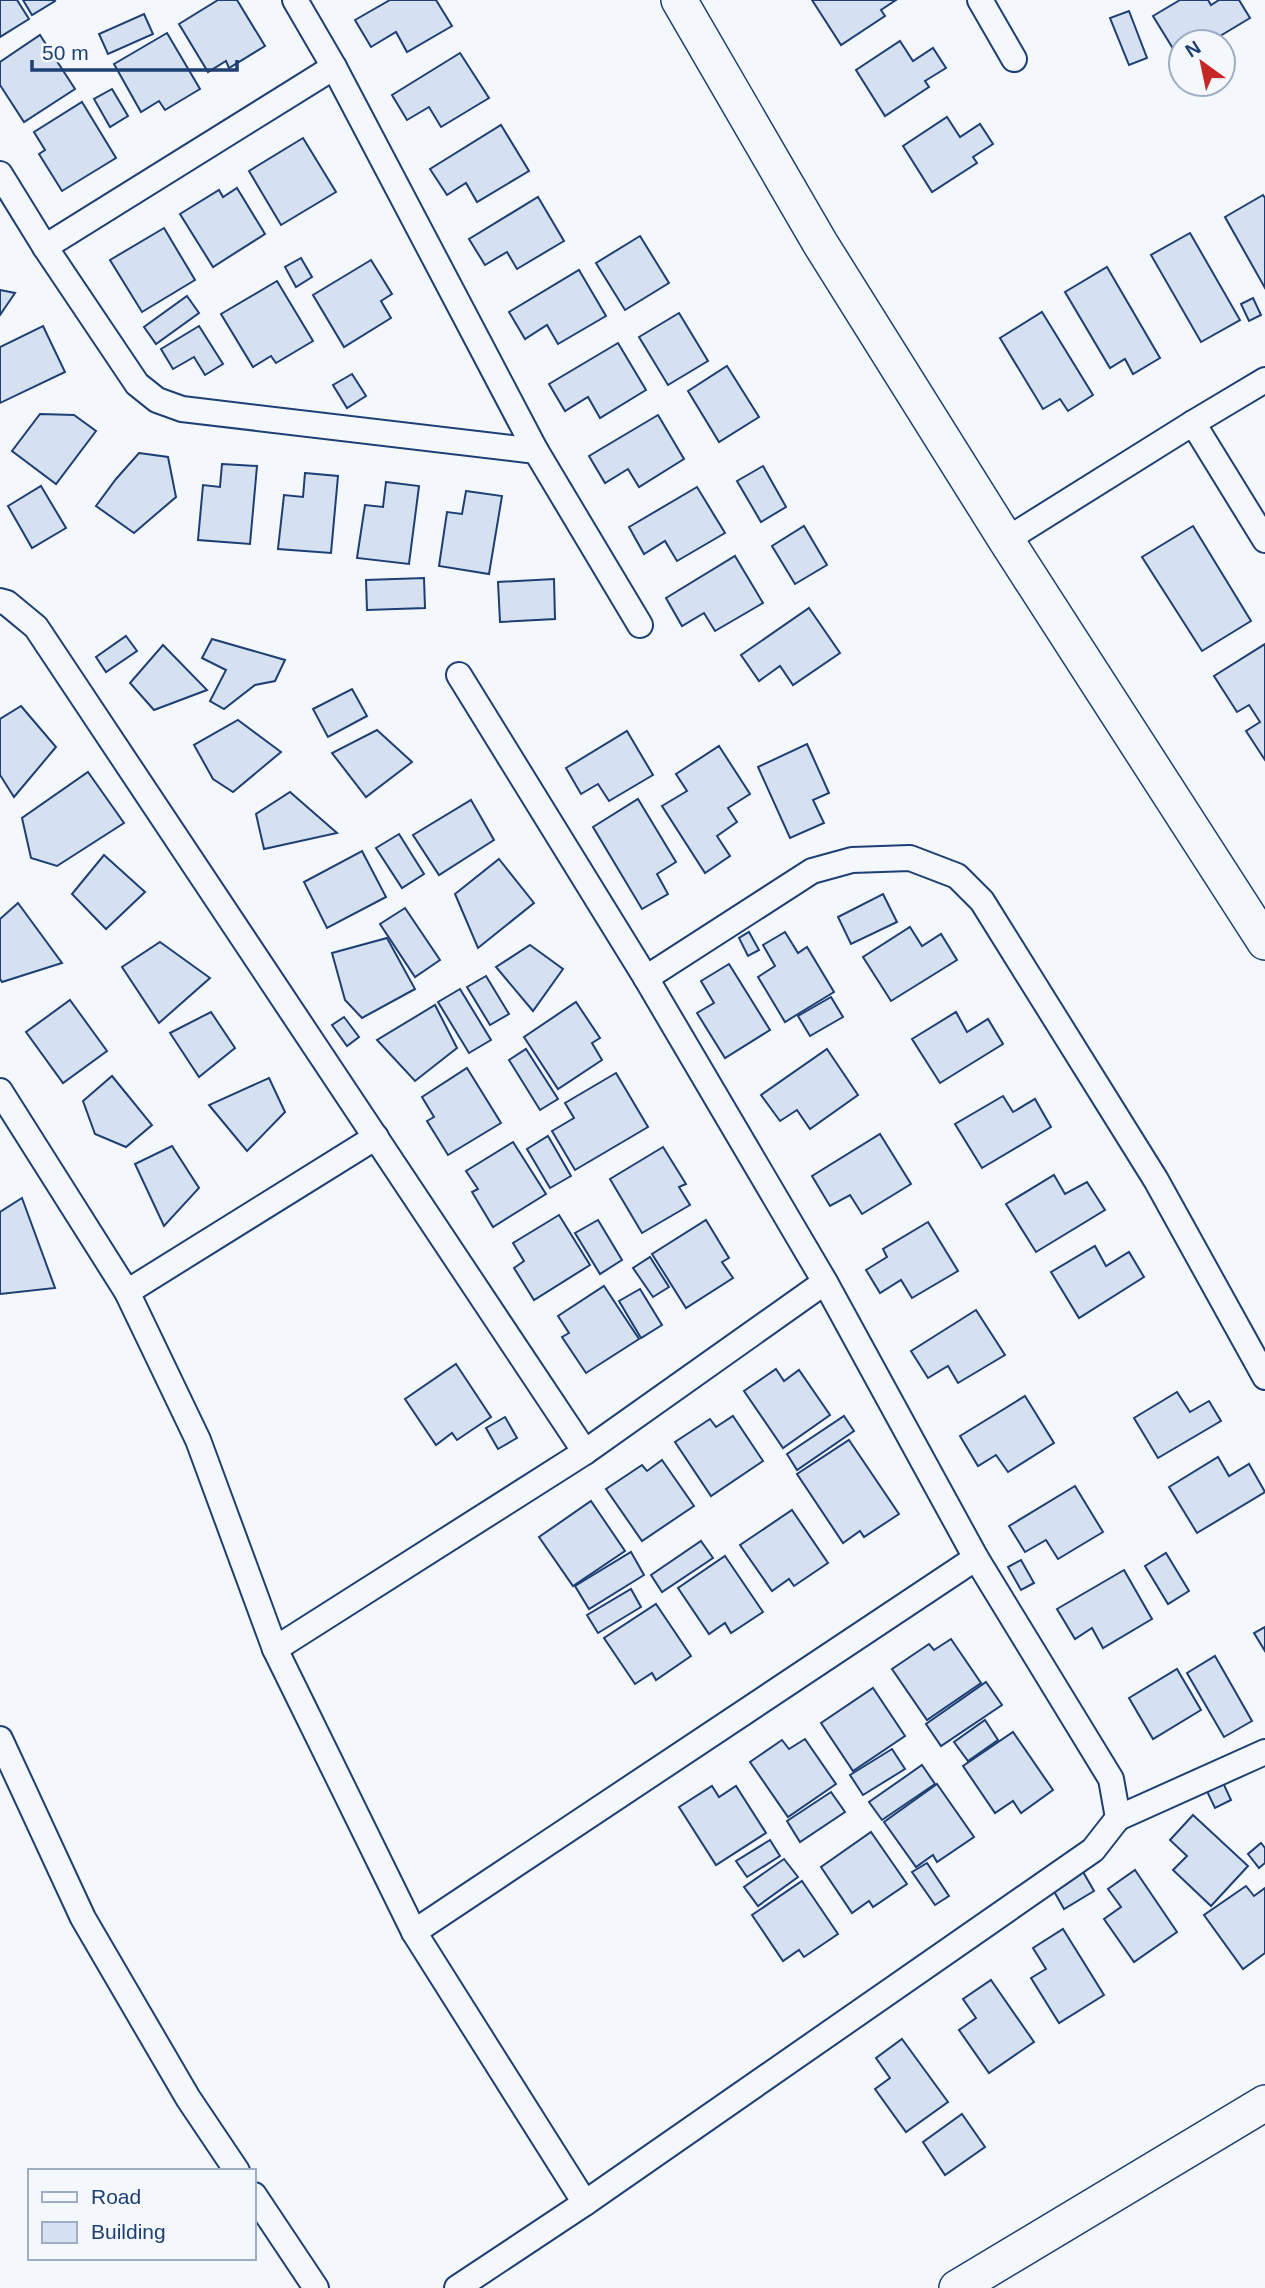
<svg xmlns="http://www.w3.org/2000/svg" width="1265" height="2288" font-family="Arial,sans-serif">
  <style>
    .building { fill: #d5e0f0; stroke: #1d3f73; stroke-width: 2 }
    .lines { fill: none; stroke-linecap: round; stroke-linejoin: round }
    .street-casing { stroke: #1d3f73; stroke-width: 28 }
    .secondary-casing { stroke: #1d3f73; stroke-width: 38 }
    .street { stroke: #f4f7fb; stroke-width: 24 }
    .secondary { stroke: #f4f7fb; stroke-width: 35 }
  </style>
  <rect width="100%" height="100%" fill="#f4f7fb"/>
  <g class="building">
    <polygon points="0,0 17,0 29,19 0,37"/>
    <polygon points="23,0 54,0 55,1 32,15"/>
    <polygon points="218,0 237,0 265,46 229,68 226,61 208,72 179,24"/>
    <polygon points="390,0 436,0 452,26 407,52 396,32 371,47 355,20"/>
    <polygon points="812,0 896,0 881,10 885,16 841,45"/>
    <polygon points="1180,0 1208,0 1211,5 1219,0 1239,0 1250,18 1210,42 1181,42 1180,60 1153,16"/>
    <polygon points="1129,11 1147,58 1129,65 1110,18"/>
    <polygon points="144,14 153,34 108,54 99,34"/>
    <polygon points="167,33 200,89 165,110 159,101 141,112 114,64"/>
    <polygon points="40,35 75,89 24,122 0,85 0,62"/>
    <polygon points="900,41 913,61 933,48 946,68 925,81 929,87 885,116 856,70"/>
    <polygon points="460,53 489,98 441,127 429,107 407,120 392,95"/>
    <polygon points="112,89 128,116 110,127 94,99"/>
    <polygon points="82,102 116,158 62,191 39,154 45,150 34,132"/>
    <polygon points="947,117 960,137 980,124 993,144 973,157 977,163 932,192 903,146"/>
    <polygon points="501,125 529,171 477,202 466,183 447,195 430,169"/>
    <polygon points="303,138 336,192 281,225 249,171"/>
    <polygon points="237,188 265,234 213,267 180,214 219,190 223,197"/>
    <polygon points="1263,195 1265,198 1265,288 1225,217"/>
    <polygon points="538,197 564,241 517,269 507,252 485,265 469,239"/>
    <polygon points="164,228 195,280 142,312 110,260"/>
    <polygon points="1190,233 1240,320 1201,342 1151,255"/>
    <polygon points="640,236 669,283 625,310 596,263"/>
    <polygon points="301,258 312,277 296,287 285,267"/>
    <polygon points="371,260 392,294 381,301 391,318 344,347 313,295"/>
    <polygon points="1107,267 1160,358 1133,374 1125,359 1110,368 1065,292"/>
    <polygon points="579,270 606,316 558,344 547,325 525,339 509,312"/>
    <polygon points="277,281 313,341 276,363 271,356 253,367 221,314"/>
    <polygon points="0,290 15,293 0,315"/>
    <polygon points="187,296 199,313 156,344 144,327"/>
    <polygon points="1253,298 1261,315 1249,321 1241,304"/>
    <polygon points="1042,312 1093,395 1068,411 1060,399 1043,409 1000,338"/>
    <polygon points="679,313 708,361 668,385 639,337"/>
    <polygon points="43,326 65,372 0,403 0,347"/>
    <polygon points="199,326 223,364 205,375 194,357 173,369 161,349"/>
    <polygon points="618,343 646,390 600,418 588,397 565,411 549,384"/>
    <polygon points="727,366 759,417 719,442 688,391"/>
    <polygon points="352,374 366,396 347,408 333,385"/>
    <polygon points="40,414 74,415 96,431 56,484 12,451"/>
    <polygon points="658,415 684,459 639,487 628,469 605,483 589,456"/>
    <polygon points="139,453 168,457 176,497 134,533 96,506 116,479"/>
    <polygon points="222,464 257,466 250,544 198,540 203,485 220,487"/>
    <polygon points="763,466 786,507 761,522 737,481"/>
    <polygon points="305,473 338,476 331,553 278,549 284,495 303,497"/>
    <polygon points="386,482 419,486 409,564 357,558 365,505 383,507"/>
    <polygon points="41,486 66,528 32,548 8,506"/>
    <polygon points="697,487 725,533 677,561 665,541 644,554 629,527"/>
    <polygon points="466,491 502,496 489,574 439,566 447,512 462,514"/>
    <polygon points="804,526 827,565 795,584 772,546"/>
    <polygon points="1193,526 1251,621 1202,651 1142,557"/>
    <polygon points="735,556 763,603 715,631 704,613 682,626 666,598"/>
    <polygon points="424,578 425,608 367,610 366,580"/>
    <polygon points="554,579 555,619 500,622 498,582"/>
    <polygon points="809,608 840,653 793,685 780,666 759,681 741,655"/>
    <polygon points="126,636 137,651 106,672 96,657"/>
    <polygon points="212,639 285,660 275,681 255,685 224,709 210,701 226,670 202,658"/>
    <polygon points="1265,644 1265,760 1246,731 1260,722 1249,705 1237,712 1214,676"/>
    <polygon points="163,645 207,690 154,710 130,683"/>
    <polygon points="352,689 367,716 328,737 313,709"/>
    <polygon points="21,706 56,747 14,797 0,775 0,719"/>
    <polygon points="238,720 281,752 233,792 213,779 194,745"/>
    <polygon points="377,730 412,762 366,797 332,753"/>
    <polygon points="627,731 653,775 609,801 598,784 581,794 566,768"/>
    <polygon points="807,744 829,793 813,800 824,823 790,838 758,767"/>
    <polygon points="719,746 750,794 728,808 737,822 717,836 730,856 705,873 662,806 687,791 676,774"/>
    <polygon points="88,772 124,823 57,866 31,858 22,818"/>
    <polygon points="290,792 337,833 264,849 256,814"/>
    <polygon points="638,799 676,862 657,874 668,894 642,909 593,827"/>
    <polygon points="471,800 494,840 439,875 413,835"/>
    <polygon points="399,834 424,874 402,888 376,848"/>
    <polygon points="362,851 386,897 327,928 304,882"/>
    <polygon points="104,855 145,892 106,929 72,894"/>
    <polygon points="499,859 534,903 478,948 455,894"/>
    <polygon points="883,894 897,922 851,944 838,917"/>
    <polygon points="18,903 62,963 2,982 0,979 0,919"/>
    <polygon points="405,908 440,960 415,977 380,924"/>
    <polygon points="910,927 922,946 941,934 957,960 891,1001 863,957"/>
    <polygon points="749,932 759,950 748,956 739,938"/>
    <polygon points="785,932 798,953 807,947 834,992 785,1022 758,977 775,966 763,945"/>
    <polygon points="387,938 415,989 362,1018 345,1000 332,953"/>
    <polygon points="160,942 210,978 159,1023 122,967"/>
    <polygon points="530,945 563,969 533,1011 496,967"/>
    <polygon points="729,964 770,1030 725,1058 697,1013 714,1003 701,981"/>
    <polygon points="486,976 509,1014 490,1025 467,987"/>
    <polygon points="460,989 491,1040 469,1053 438,1002"/>
    <polygon points="831,997 843,1017 810,1036 798,1016"/>
    <polygon points="70,1000 107,1051 63,1083 26,1032"/>
    <polygon points="576,1002 600,1038 592,1043 602,1060 558,1089 524,1037"/>
    <polygon points="435,1005 457,1048 415,1081 377,1040"/>
    <polygon points="211,1012 235,1048 199,1077 170,1033"/>
    <polygon points="956,1012 967,1032 988,1019 1003,1044 940,1083 912,1039"/>
    <polygon points="344,1017 359,1037 347,1046 332,1025"/>
    <polygon points="526,1049 558,1099 540,1110 509,1060"/>
    <polygon points="827,1049 858,1095 810,1129 797,1110 780,1121 761,1095"/>
    <polygon points="467,1068 501,1123 448,1155 427,1121 434,1117 422,1097"/>
    <polygon points="616,1073 648,1127 575,1170 552,1131 574,1118 565,1103"/>
    <polygon points="112,1076 152,1125 126,1147 95,1134 83,1101"/>
    <polygon points="269,1078 285,1112 247,1151 209,1105"/>
    <polygon points="1003,1096 1013,1112 1035,1099 1051,1127 982,1168 955,1124"/>
    <polygon points="880,1134 911,1184 862,1214 850,1195 830,1206 812,1176"/>
    <polygon points="548,1136 571,1176 550,1188 527,1149"/>
    <polygon points="513,1142 546,1194 493,1227 472,1192 478,1189 466,1171"/>
    <polygon points="172,1146 199,1188 164,1226 135,1164"/>
    <polygon points="663,1147 686,1184 679,1187 690,1205 642,1233 610,1179"/>
    <polygon points="1054,1175 1065,1194 1087,1182 1105,1210 1036,1252 1006,1204"/>
    <polygon points="22,1198 55,1288 0,1294 0,1212"/>
    <polygon points="559,1215 590,1265 534,1300 514,1268 524,1261 513,1243"/>
    <polygon points="598,1220 622,1260 600,1274 575,1233"/>
    <polygon points="706,1220 729,1258 722,1262 733,1278 686,1308 652,1254"/>
    <polygon points="928,1222 958,1271 912,1298 901,1280 880,1293 866,1270 887,1257 883,1249"/>
    <polygon points="1095,1246 1106,1266 1129,1252 1144,1277 1079,1318 1051,1272"/>
    <polygon points="650,1257 669,1287 653,1297 633,1268"/>
    <polygon points="604,1286 639,1339 586,1373 562,1337 569,1333 558,1316"/>
    <polygon points="640,1289 662,1325 641,1338 619,1301"/>
    <polygon points="976,1310 1005,1355 958,1383 948,1366 928,1378 911,1351"/>
    <polygon points="456,1364 491,1417 457,1440 452,1433 436,1445 405,1399"/>
    <polygon points="776,1369 784,1381 799,1370 830,1415 783,1448 744,1391"/>
    <polygon points="1177,1392 1190,1412 1209,1401 1221,1421 1158,1458 1134,1418"/>
    <polygon points="1025,1396 1054,1443 1008,1472 996,1455 978,1466 960,1436"/>
    <polygon points="733,1416 763,1461 711,1496 675,1442 710,1419 716,1427"/>
    <polygon points="844,1416 854,1431 797,1470 787,1454"/>
    <polygon points="505,1417 517,1438 498,1449 486,1428"/>
    <polygon points="849,1440 899,1514 864,1537 860,1531 843,1543 797,1474"/>
    <polygon points="1218,1457 1229,1476 1249,1464 1265,1492 1197,1533 1169,1487"/>
    <polygon points="662,1460 694,1506 642,1541 606,1489 642,1465 647,1471"/>
    <polygon points="1075,1486 1103,1532 1058,1559 1046,1540 1025,1552 1009,1526"/>
    <polygon points="591,1501 625,1551 573,1586 539,1537"/>
    <polygon points="792,1510 828,1563 794,1586 789,1579 772,1591 740,1545"/>
    <polygon points="701,1541 713,1558 662,1592 651,1575"/>
    <polygon points="631,1552 644,1575 589,1609 575,1586"/>
    <polygon points="1166,1553 1189,1591 1168,1604 1145,1566"/>
    <polygon points="725,1556 763,1612 731,1633 725,1623 709,1634 678,1588"/>
    <polygon points="1021,1560 1034,1583 1021,1590 1008,1567"/>
    <polygon points="1124,1570 1152,1619 1103,1648 1092,1628 1075,1639 1057,1609"/>
    <polygon points="631,1589 641,1607 598,1633 587,1615"/>
    <polygon points="656,1604 691,1656 656,1680 652,1673 635,1684 604,1638"/>
    <polygon points="1265,1627 1265,1651 1254,1633"/>
    <polygon points="951,1639 981,1683 927,1720 892,1669 929,1644 934,1650"/>
    <polygon points="1215,1656 1252,1721 1224,1737 1187,1673"/>
    <polygon points="1177,1669 1201,1710 1153,1739 1129,1698"/>
    <polygon points="986,1682 1002,1705 941,1746 926,1724"/>
    <polygon points="873,1688 905,1736 853,1771 821,1723"/>
    <polygon points="985,1720 998,1740 968,1761 954,1742"/>
    <polygon points="1013,1732 1053,1790 1021,1813 1013,1801 995,1813 963,1766"/>
    <polygon points="805,1739 836,1784 788,1817 750,1762 782,1740 789,1749"/>
    <polygon points="892,1749 905,1769 863,1795 850,1775"/>
    <polygon points="922,1765 935,1784 882,1820 869,1802"/>
    <polygon points="1220,1776 1231,1800 1215,1808 1203,1783"/>
    <polygon points="937,1784 974,1837 937,1862 933,1855 916,1867 884,1822"/>
    <polygon points="712,1786 719,1797 736,1786 766,1833 716,1865 679,1807"/>
    <polygon points="831,1792 845,1812 800,1842 787,1821"/>
    <polygon points="1193,1815 1248,1866 1211,1906 1173,1870 1187,1856 1170,1840"/>
    <polygon points="871,1832 907,1884 873,1907 869,1901 852,1913 821,1867"/>
    <polygon points="770,1840 780,1856 747,1877 736,1861"/>
    <polygon points="1261,1843 1265,1848 1265,1863 1259,1868 1248,1854"/>
    <polygon points="784,1859 798,1877 758,1906 744,1887"/>
    <polygon points="927,1863 949,1896 935,1905 912,1872"/>
    <polygon points="1082,1870 1094,1891 1064,1909 1051,1886"/>
    <polygon points="1135,1870 1177,1932 1134,1962 1104,1919 1121,1907 1108,1889"/>
    <polygon points="802,1881 838,1934 804,1957 799,1950 783,1961 752,1915"/>
    <polygon points="1246,1886 1254,1896 1265,1888 1265,1953 1243,1969 1204,1915"/>
    <polygon points="1063,1929 1104,1995 1059,2023 1031,1978 1046,1969 1033,1948"/>
    <polygon points="991,1980 1034,2042 989,2073 959,2030 976,2018 963,1999"/>
    <polygon points="902,2039 948,2102 906,2132 875,2089 890,2078 876,2058"/>
    <polygon points="962,2114 985,2147 945,2175 923,2142"/>
  </g>
  <g class="lines">
    <defs>
      <g id="street">
        <polyline points="980,0 1014,59"/>
        <polyline points="0,174 45,247 137,384 157,400 182,409 536,451 334,67 295,0"/>
        <polyline points="45,247 334,67"/>
        <polyline points="1193,423 1265,540"/>
        <polyline points="536,451 640,625"/>
        <polyline points="1006,540 1193,423 1265,380"/>
        <polyline points="0,601 7,603 36,627 585,1452"/>
        <polyline points="646,978 812,871 852,860 910,858 957,876 982,901 1156,1180 1265,1377"/>
        <polyline points="0,1091 127,1292 198,1440 275,1649 414,1932 585,2203"/>
        <polyline points="127,1292 376,1137"/>
        <polyline points="275,1649 585,1452 825,1282"/>
        <polyline points="0,1739 83,1918 188,2098 237,2171"/>
        <polyline points="1118,1818 1265,1752"/>
        <polyline points="414,1932 976,1558"/>
        <polyline points="254,2195 316,2288"/>
        <polyline points="457,2288 585,2203 1093,1850 1118,1818 1111,1779 976,1558 825,1282 646,978 459,675"/>
      </g>
      <g id="secondary">
        <polyline points="679,0 820,243 1006,540 1265,942"/>
        <polyline points="957,2288 1265,2103"/>
      </g>
    </defs>
    <use href="#street" class="street-casing"/>
    <use href="#secondary" class="secondary-casing"/>
    <use href="#street" class="street"/>
    <use href="#secondary" class="secondary"/>
  </g>
  <rect x="28" y="2169" width="228" height="91" fill="#f4f7fb" stroke="#9eadc5" stroke-width="2"/>
  <rect x="42" y="2192" width="35" height="10" fill="#f4f7fb" stroke="#9eadc5" stroke-width="2"/>
  <text x="91" y="2204" font-size="21" fill="#1d3f73">Road</text>
  <rect x="42" y="2222" width="35" height="21" fill="#d5e0f0" stroke="#9eadc5" stroke-width="2"/>
  <text x="91" y="2239" font-size="21" fill="#1d3f73">Building</text>
  <g transform="translate(1202 63) rotate(327)"><circle r="33" fill="#f4f7fb" stroke="#9eadc5" stroke-width="2"/>
  <path d="M0-5L12 26L0 18L-12 26Z" fill="#c62828"/>
  <text y="-10" font-size="19" font-weight="bold" text-anchor="middle" fill="#1d3f73">N</text>
  </g>
  <path d="M32 60v10h205v-10" fill="none" stroke="#1d3f73" stroke-width="3.5"/>
  <text x="42" y="60" font-size="21" fill="#1d3f73" stroke="#f4f7fb" stroke-width="5" paint-order="stroke">50 m</text>
</svg>
